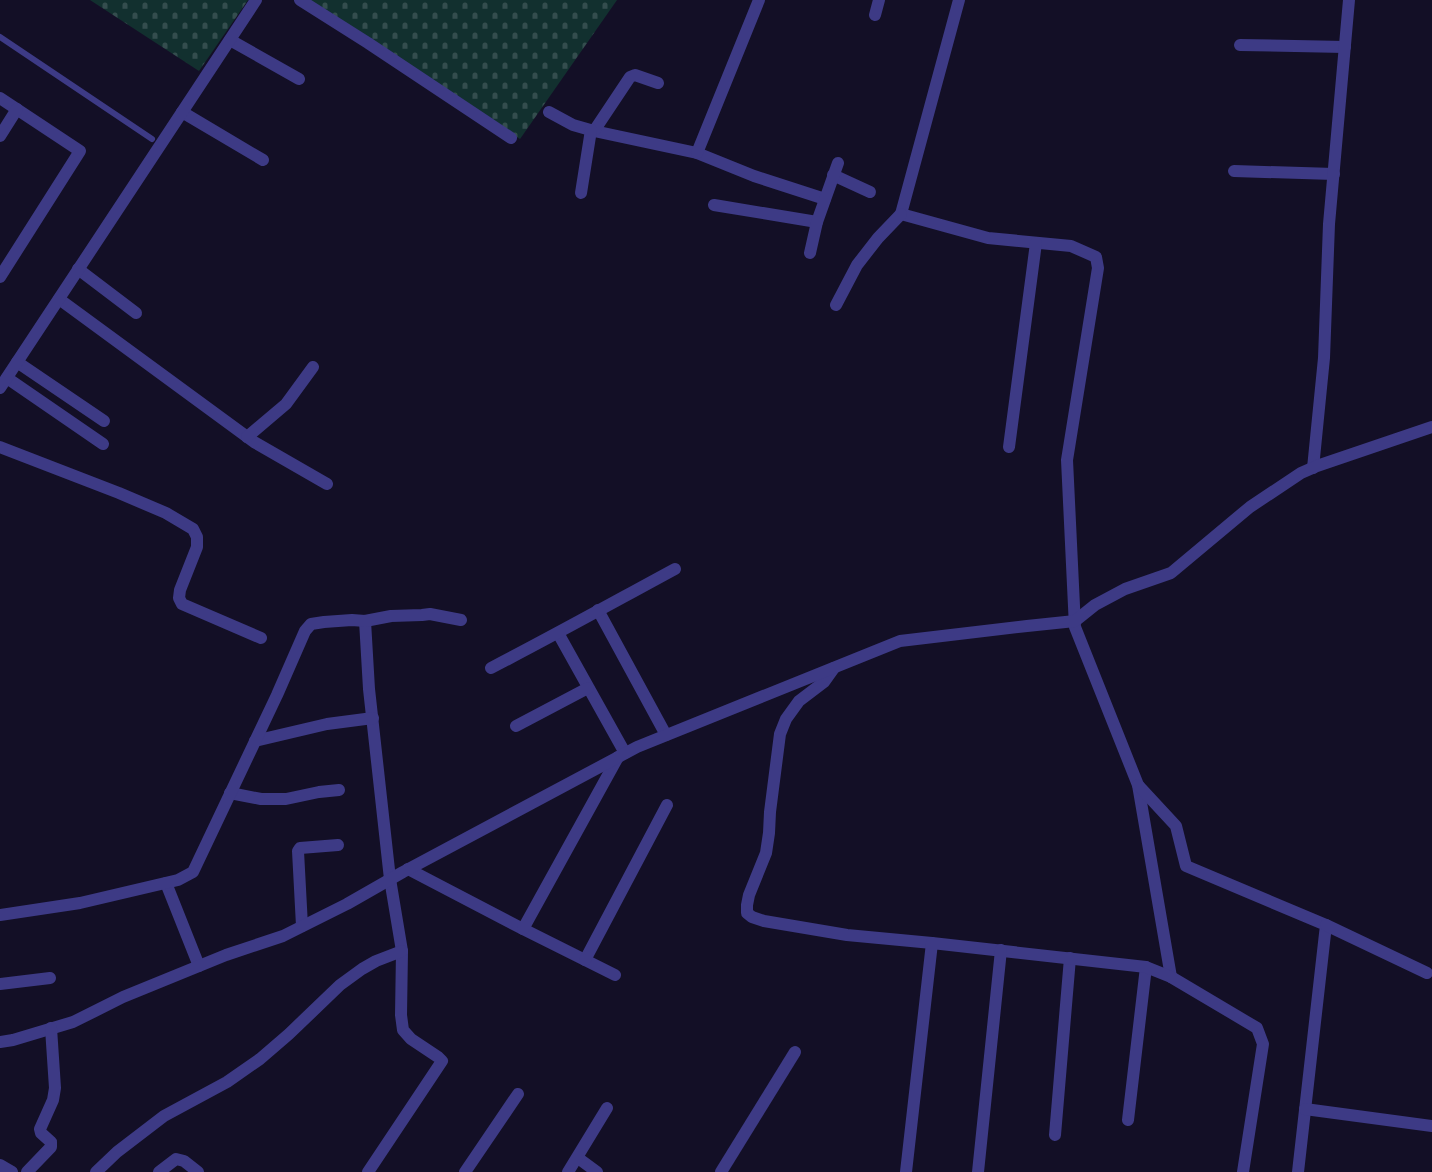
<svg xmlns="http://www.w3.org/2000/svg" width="1432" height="1172" font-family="'Nunito Sans',sans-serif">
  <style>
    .cemetery { fill: url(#cemetery-stones) }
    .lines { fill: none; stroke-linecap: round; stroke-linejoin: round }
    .lane { stroke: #3d3a85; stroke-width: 6 }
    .street { stroke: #3d3a85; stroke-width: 12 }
  </style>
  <defs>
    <pattern id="cemetery-stones" width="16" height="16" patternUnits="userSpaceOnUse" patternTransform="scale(1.25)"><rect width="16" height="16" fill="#12302f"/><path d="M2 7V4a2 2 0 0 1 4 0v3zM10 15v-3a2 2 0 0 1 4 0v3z" fill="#344d4e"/></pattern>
  </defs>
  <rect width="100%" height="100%" fill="#130f26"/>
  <g class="cemetery">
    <polygon points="90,0 248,0 199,71"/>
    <polygon points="310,0 617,0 520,139"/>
  </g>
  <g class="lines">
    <polyline class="lane" points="0,37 152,139"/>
    <g class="street">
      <polyline points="300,0 368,43 511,138"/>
      <polyline points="959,0 901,214 988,238 1071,246 1096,257 1098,268 1067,460 1075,627 1138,785 1171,977"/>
      <polyline points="875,15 879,0"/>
      <polyline points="230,40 299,79"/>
      <polyline points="1240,45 1345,47"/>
      <polyline points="0,98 80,151 0,277"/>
      <polyline points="182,112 263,160"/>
      <polyline points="549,112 573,125 594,131 697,153 754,176 825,199"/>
      <polyline points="594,131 630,77 635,75 658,83"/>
      <polyline points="0,136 17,109"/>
      <polyline points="697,153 759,0"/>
      <polyline points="1234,171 1334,174"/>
      <polyline points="833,175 870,192"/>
      <polyline points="581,193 591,130"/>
      <polyline points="714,205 817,222"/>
      <polyline points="810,253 817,222 838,163"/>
      <polyline points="78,269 136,313"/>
      <polyline points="59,299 254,442 327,484"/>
      <polyline points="836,305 857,265 878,238 901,214"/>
      <polyline points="17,362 104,421"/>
      <polyline points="7,378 103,444"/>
      <polyline points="0,388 256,0"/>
      <polyline points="247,437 286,404 313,367"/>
      <polyline points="0,447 119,493 166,513 193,529 197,537 197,547 180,590 179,598 182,604 261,638"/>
      <polyline points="1009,447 1036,243"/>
      <polyline points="1313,468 1324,358 1329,224 1349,0"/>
      <polyline points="598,610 666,735"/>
      <polyline points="365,621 369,689 390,879 402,951 401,1015 403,1030 411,1039 438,1057 442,1061 368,1172"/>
      <polyline points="558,633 625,753"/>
      <path d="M491,668C553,636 614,602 675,569"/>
      <polyline points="834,668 824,682 799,701 786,719 780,734 770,812 769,833 766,853 749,895 747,905 747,913 752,917 764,921 847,935 932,943"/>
      <polyline points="516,726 588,688"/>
      <polyline points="255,741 327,724 373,718"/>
      <polyline points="1138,785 1176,826 1186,866 1326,925 1298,1172"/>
      <polyline points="230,793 261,799 286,799 319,792 339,790"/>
      <polyline points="408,869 523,929 615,975"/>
      <polyline points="166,883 199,966"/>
      <polyline points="0,915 80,903 178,880 193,872 277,695 305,631 311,624 324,622 352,620 365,621 391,616 422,615 430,614 461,620"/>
      <polyline points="1326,925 1427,973"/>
      <polyline points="302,926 298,851 300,848 338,845"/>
      <polyline points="523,929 618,757"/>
      <polyline points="585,960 667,805"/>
      <polyline points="0,984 50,978"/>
      <polyline points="0,1042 13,1040 73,1022 123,997 199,966 226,955 283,936 347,904 403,872 637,747 900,641 1027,626 1075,621 1095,605 1125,589 1171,573 1250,507 1301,473 1317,466 1432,427"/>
      <polyline points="1305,1109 1432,1126"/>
      <polyline points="1128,1120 1146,967"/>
      <polyline points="1055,1135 1070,958"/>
      <polyline points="578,1158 597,1172"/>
      <polyline points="0,1165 12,1172"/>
      <polyline points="27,1172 51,1147 51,1142 41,1133 40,1129 53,1100 55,1088 51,1028"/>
      <polyline points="96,1172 117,1152 164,1116 227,1082 260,1059 289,1034 340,985 362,969 376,961 402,951"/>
      <polyline points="159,1172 176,1159 184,1161 198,1172"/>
      <polyline points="465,1172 518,1094"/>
      <polyline points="568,1172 607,1108"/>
      <polyline points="721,1172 795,1052"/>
      <polyline points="906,1172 932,943 1146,967 1171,977 1257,1028 1263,1044 1243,1172"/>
      <polyline points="978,1172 1001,950"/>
    </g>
  </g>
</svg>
